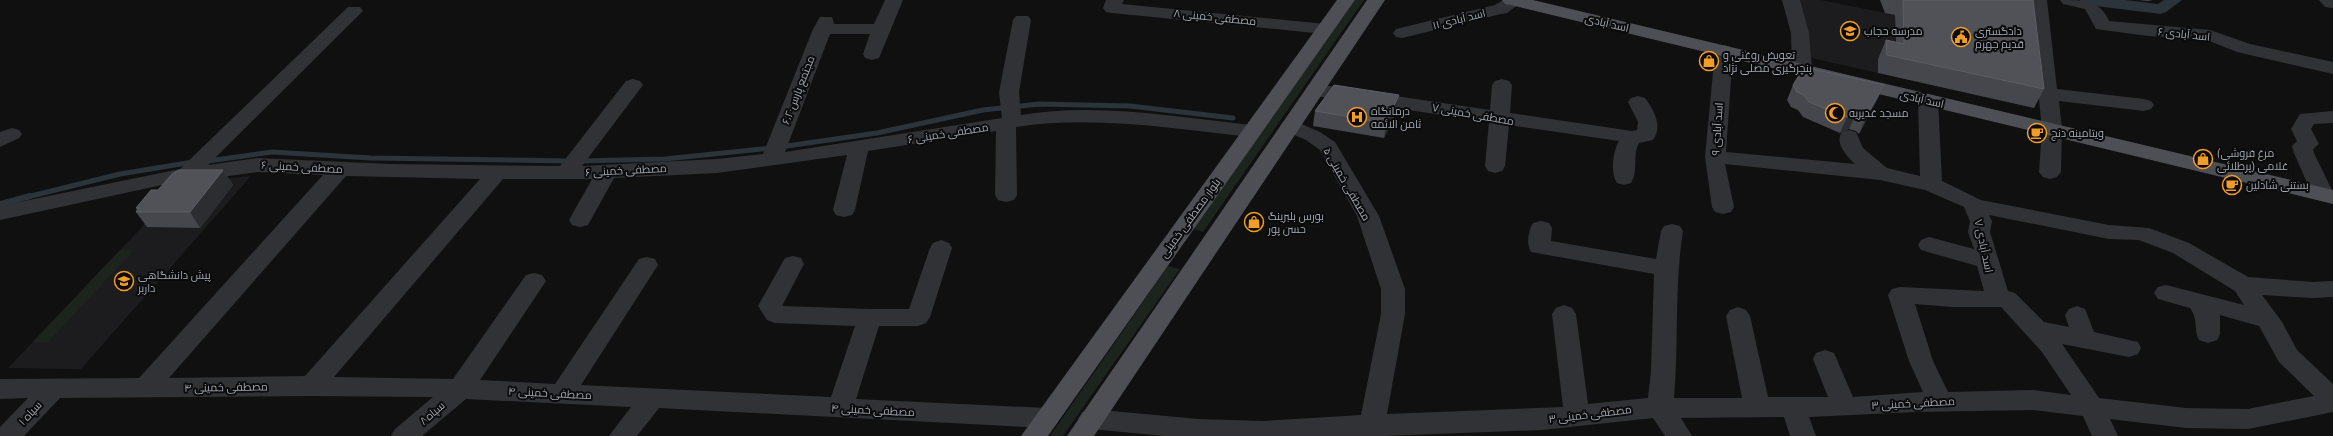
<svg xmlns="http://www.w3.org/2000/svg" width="2333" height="436" font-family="'Roboto Condensed',Cairo,sans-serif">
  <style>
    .built { fill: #1c1c1e }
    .green { fill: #1c241d }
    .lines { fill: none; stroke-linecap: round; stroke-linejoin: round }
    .stream-far1 { stroke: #2a343a; stroke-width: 5 }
    .stream { stroke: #2a343a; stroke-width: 6 }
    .canal { fill: #2a343a; fill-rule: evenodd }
    .minor { fill: #313236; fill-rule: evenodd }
    .major { fill: #4d4f55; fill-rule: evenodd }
    .wall { fill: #46474c }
    .shaded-wall { fill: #2c2d30 }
    .building { fill: #505257; stroke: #5c5f65 }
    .labels { text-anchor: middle; stroke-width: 4; stroke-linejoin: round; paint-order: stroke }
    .street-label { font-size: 11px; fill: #a1a8b2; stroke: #0b0b0c }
    .poi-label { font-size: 11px; fill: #a1a8b2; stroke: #0b0b0c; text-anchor: start }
  </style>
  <rect width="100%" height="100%" fill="#101011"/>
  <g class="built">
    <polygon points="1797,0 1821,0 1895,15 1896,63 1878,59 1878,73 1807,57"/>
    <polygon points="251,176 81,369 8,368 142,227 178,183"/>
  </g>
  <g class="green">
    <polygon points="1355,0 1364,0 1203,232 1193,229"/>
    <polygon points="120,250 134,250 48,342 33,342"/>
    <polygon points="1168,266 1180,269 1063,436 1050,436"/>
  </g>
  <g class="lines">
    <g class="stream-far1">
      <polyline points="780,147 877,133 983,110 1039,104 1130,106 1233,118"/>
      <polyline points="208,161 272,152 370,158 570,161"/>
      <polyline points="579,161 665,159 772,148"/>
      <polyline points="27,197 120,174 193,162"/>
    </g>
    <polyline class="stream" points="0,204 30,196"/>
    <polygon class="canal" points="2079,0 2125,0 2158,4 2164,0 2182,0 2166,12 2161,14 2087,5"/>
    <g class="minor">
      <path d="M885,0H903L879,58L872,60L865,58L863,54L870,34H830L785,152L1002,118L999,92L1013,20L1016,16H1028L1031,20L1019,92L1021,115C1097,102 1176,117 1252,125L1259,127L1262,131L1259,135L1252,137C1174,129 1094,115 1016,127L1017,195L1014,200L1006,202L998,200L995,195L996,131L868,151L855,210L852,215L844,217L836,215L833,210L847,155L717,173L614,178L588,225L580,227L572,225L569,220L592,179H503L334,377L453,379L526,275L534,273L542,275L546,281L480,380L555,384L639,259L647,257L655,259L658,265L581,385L831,397L855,326L775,323L767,320L758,306L785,258L793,256L801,258L804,264L782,306L870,309H909L930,248L933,243L941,240L949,243L952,248L930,317L926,323L918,326H879L856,399L1047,408L1056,411L1060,418L1056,425L1047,428L659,408L637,436H609L631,407L466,399L422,436H391L395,429L433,397L311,396L60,398L24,436H0V427L28,398L0,399V379L139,378L323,175L257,172L162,185L0,220V206L180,169L348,7H360L363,11L208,165L257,158L391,164L560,166L626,81L633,79L640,81L643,85L582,166L717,159L763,154L813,29L820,17H832L834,24H874ZM346,176L480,179L305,376L169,378Z"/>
      <polygon points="1106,0 1124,0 1122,4 1325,24 1331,25 1334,29 1331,33 1325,34 1112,13 1106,12 1103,8"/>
      <polygon points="1503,0 1523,1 1507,13 1501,14 1402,38 1396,37 1393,33 1396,29 1495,5"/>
      <polygon points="1782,0 1800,0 1809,33 1812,69 1809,73 1802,75 1795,73 1792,69 1791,33"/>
      <polygon points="2029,0 2047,0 2057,89 2144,99 2151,101 2154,105 2151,109 2144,111 2059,101 2062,129 2061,172 2057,177 2050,179 2043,177 2039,172 2042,129"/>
      <path d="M2060,0C2084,0 2100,0 2109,21L2210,30L2250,44L2333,62V74L2237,52L2207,40L2148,36L2096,29L2085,9L2063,4Z"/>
      <polygon points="2319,0 2333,0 2333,8 2325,7"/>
      <path d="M1724,45L1731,47L1733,51L1726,152L1855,164C1847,157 1834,143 1842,132L1849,130L1856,132L1863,148L1887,168L1920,176L1918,100L1921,96L1928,94L1935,96L1938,100L1942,181L1981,200L2109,225L2149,228L2189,243L2248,277L2313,282L2333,281V297L2313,298L2262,295L2282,322L2297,350L2333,384V412L2248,429L2186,428L2110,419L2118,436H2092L2083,416L2033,410L1915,412L1809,417L1816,436H1790L1784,417L1681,418L1692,436H1665L1653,418L1542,430L1385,436H1164L1091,429L1082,426L1078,419L1082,412L1091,409L1198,419L1263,421L1361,415L1381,314V289L1357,216L1320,150L1306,140L1283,130L1280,126L1283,122L1290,120L1297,122L1320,132L1335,142L1379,216L1405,289V314L1387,414L1563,407L1552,314L1556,308L1564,305L1572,308L1576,314L1588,404L1648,398L1651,371L1654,274L1531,252C1526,244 1528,231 1533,223L1541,221L1549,223L1552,228L1551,241L1656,259L1661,231L1664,226L1672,224L1680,226L1683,231C1674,288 1679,342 1674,398H1742L1726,316L1730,310L1738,307L1746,310L1750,316L1768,397H1828L1813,359L1816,353L1825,350L1834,353L1853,397L1923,392L1909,361L1888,295L1892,289L1900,287L1984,291L1977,266L1921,250L1918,245L1921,240L1929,237L1974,249L1968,232L1970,221L1964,207L1925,190L1880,180L1725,164L1734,207L1731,212L1723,214L1715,212L1712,207L1705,157L1715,51L1717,47ZM1989,215L2109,239L2139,240L2173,253L2235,291L2244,305L2166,285L2158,287L2154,293L2158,299L2190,308C2199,321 2193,328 2199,340L2208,343L2217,340L2220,334V315L2259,326L2279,362L2314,396L2248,409L2186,408L2099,398L2062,344L2129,357L2138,354L2141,348L2138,342L2094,332L2085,309L2077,306L2069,309L2065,315L2069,327L2044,322L2015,293L2008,291L1990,232L1992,221ZM1915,304L1952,307H2001L2042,352L2071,395L2033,390L1948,392L1933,361Z"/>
      <path d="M1502,79L1509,81L1512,85L1510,113L1632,131L1637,130L1638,122L1628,102L1631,98L1638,96L1645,98C1654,110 1663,126 1653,140L1639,143C1632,155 1639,171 1631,183L1624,185L1617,183C1610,173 1613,151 1619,141L1509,125L1505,166L1502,171L1495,173L1488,171L1485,166L1489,122L1315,96L1308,94L1305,90L1308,86L1315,84L1490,110L1492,85L1495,81Z"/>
      <polygon points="2333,111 2333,123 2314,124 2311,129 2319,144 2313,149 2314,153 2333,192 2331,199 2323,201 2315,199 2312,194 2294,153 2292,146 2297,141 2291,129 2300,114"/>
      <polygon points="12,128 19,130 22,134 19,138 0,147 0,132"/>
    </g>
    <g class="major">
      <polygon points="1337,0 1355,0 1048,436 1021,436"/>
      <polygon points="1367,0 1385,0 1094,436 1067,436"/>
      <polygon points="1502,0 1533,0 2333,190 2333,204 1511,5 1505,4"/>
    </g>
  </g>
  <g class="wall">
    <polygon points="1880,0 2033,0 2044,89 2034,108 1878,73 1878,59 1886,40 1896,42 1895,15 1885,13"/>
    <polygon points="2138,0 2153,0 2148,1"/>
    <polygon points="1793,85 1884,85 1877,100 1859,134 1856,131 1849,129 1840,133 1803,117 1798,110 1791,107 1787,100"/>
    <polygon points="1399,95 1397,110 1384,138 1313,126 1315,111"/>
    <polygon points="223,170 233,185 200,228 147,227 136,212 137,210 136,208 158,190"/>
  </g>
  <g class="shaded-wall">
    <polygon points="1884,85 1877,100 1859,134 1865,119"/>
    <polygon points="1399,95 1397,110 1384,138 1386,123"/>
    <polygon points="1856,114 1849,129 1840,133 1847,117"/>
    <polygon points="223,170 233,185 200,228 190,212"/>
  </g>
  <g class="building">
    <polygon points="1903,0 2033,0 2044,89 1887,55 1886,40 1904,44"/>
    <polygon points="1804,67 1884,85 1865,119 1863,115 1856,114 1847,117 1809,102 1804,95 1797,92 1793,85"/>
    <polygon points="1334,85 1399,95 1386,123 1315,111"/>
    <polygon points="179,170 223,170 190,212 136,212 139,208 136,208 151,190 158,190 173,173"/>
  </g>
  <defs>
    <symbol id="school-ring" viewBox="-11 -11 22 22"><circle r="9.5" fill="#0b0b0c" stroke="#f29d27" stroke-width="1.5"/><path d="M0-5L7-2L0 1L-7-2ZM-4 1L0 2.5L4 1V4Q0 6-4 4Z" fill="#f29d27"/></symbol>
    <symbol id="civic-ring" viewBox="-11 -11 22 22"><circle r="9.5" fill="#0b0b0c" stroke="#f29d27" stroke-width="1.5"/><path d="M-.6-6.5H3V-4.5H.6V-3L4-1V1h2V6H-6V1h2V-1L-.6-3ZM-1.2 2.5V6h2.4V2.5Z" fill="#f29d27"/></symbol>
    <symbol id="shop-ring" viewBox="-11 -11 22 22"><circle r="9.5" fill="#0b0b0c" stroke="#f29d27" stroke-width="1.5"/><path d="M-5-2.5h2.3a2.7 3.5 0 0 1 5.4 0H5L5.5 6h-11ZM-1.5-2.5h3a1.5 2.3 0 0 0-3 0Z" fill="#f29d27"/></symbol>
    <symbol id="mosque-ring" viewBox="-11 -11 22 22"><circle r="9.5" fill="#0b0b0c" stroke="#f29d27" stroke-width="1.5"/><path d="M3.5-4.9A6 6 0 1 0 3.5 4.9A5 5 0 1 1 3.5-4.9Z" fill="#f29d27"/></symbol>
    <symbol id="hospital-ring" viewBox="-11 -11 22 22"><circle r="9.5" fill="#0b0b0c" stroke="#f29d27" stroke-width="1.5"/><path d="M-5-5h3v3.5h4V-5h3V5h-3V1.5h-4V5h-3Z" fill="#f29d27"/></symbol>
    <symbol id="cafe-ring" viewBox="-11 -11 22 22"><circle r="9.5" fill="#0b0b0c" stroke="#f29d27" stroke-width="1.5"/><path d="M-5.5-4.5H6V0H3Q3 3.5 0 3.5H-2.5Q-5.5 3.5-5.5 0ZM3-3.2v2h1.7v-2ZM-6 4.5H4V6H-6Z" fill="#f29d27"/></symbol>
  </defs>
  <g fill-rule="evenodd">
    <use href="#school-ring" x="1839" y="20" width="22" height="22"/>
    <use href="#civic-ring" x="1950" y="26" width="22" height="22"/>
    <use href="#shop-ring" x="1698" y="50" width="22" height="22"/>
    <use href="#mosque-ring" x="1824" y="102" width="22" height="22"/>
    <use href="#hospital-ring" x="1346" y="106" width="22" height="22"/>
    <use href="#cafe-ring" x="2026" y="122" width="22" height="22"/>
    <use href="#shop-ring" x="2192" y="148" width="22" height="22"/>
    <use href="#cafe-ring" x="2221" y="174" width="22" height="22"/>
    <use href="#shop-ring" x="1243" y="211" width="22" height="22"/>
    <use href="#school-ring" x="113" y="270" width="22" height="22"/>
  </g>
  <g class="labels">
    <g class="street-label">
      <text transform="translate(1215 17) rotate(6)" y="4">مصطفی خمینی ۸</text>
      <text transform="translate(1459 19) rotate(-14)" y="4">اسد آبادی ۱۱</text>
      <text transform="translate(1607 23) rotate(13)" y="4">اسد آبادی</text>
      <text transform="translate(2184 34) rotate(6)" y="4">اسد آبادی ۶</text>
      <text transform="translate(798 90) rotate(-69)" y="4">۶،مجتمع پارس۲۰</text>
      <text transform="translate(1922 99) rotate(13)" y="4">اسد آبادی</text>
      <text transform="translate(1473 114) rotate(10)" y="4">مصطفی خمینی ۷</text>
      <text transform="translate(1717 129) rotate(-86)" y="4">اسد آبادی ۹</text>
      <text transform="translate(948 133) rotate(-9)" y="4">مصطفی خمینی ۶</text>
      <text transform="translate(302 167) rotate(3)" y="4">مصطفی خمینی ۶</text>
      <text transform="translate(626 170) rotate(-3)" y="4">مصطفی خمینی ۶</text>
      <text transform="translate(1347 184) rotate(60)" y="4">مصطفی خمینی ۵</text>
      <text transform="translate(1190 218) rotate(-54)" y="4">بلوار مصطفی خمینی</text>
      <text transform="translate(1984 246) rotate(78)" y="4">اسد آبادی ۷</text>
      <text transform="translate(226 387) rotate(-1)" y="4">مصطفی خمینی ۴</text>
      <text transform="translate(550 393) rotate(3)" y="4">مصطفی خمینی ۴</text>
      <text transform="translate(1913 403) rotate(-3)" y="4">مصطفی خمینی ۳</text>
      <text transform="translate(873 410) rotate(3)" y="4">مصطفی خمینی ۴</text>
      <text transform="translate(30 413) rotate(-47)" y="4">سپاه۱۰</text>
      <text transform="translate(432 413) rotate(-41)" y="4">سپاه۸</text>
      <text transform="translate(1590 414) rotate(-7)" y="4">مصطفی خمینی ۳</text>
    </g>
    <g class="poi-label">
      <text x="1864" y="35">مدرسه حجاب</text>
      <text x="1975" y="35">دادگستری<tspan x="1975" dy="13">قدیم جهرم</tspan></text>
      <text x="1723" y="59">تعویض روغنی و<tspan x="1723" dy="13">پنچرگیری مصلی نژاد</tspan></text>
      <text x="1371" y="115">درمانگاه<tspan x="1371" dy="13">ثامن الائمه</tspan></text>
      <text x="1849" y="117">مسجد غدیریه</text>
      <text x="2051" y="137">ویتامینه دنج</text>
      <text x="2217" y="157">(مرغ فروشی<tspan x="2217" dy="13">غلامی (پرطلائی</tspan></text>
      <text x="2246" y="189">بستنی شادلین</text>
      <text x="1268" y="220">بورس بلبرینگ<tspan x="1268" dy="13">حسن پور</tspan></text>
      <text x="138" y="279">پیش دانشگاهی<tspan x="138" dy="13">داربر</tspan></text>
    </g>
  </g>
</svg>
